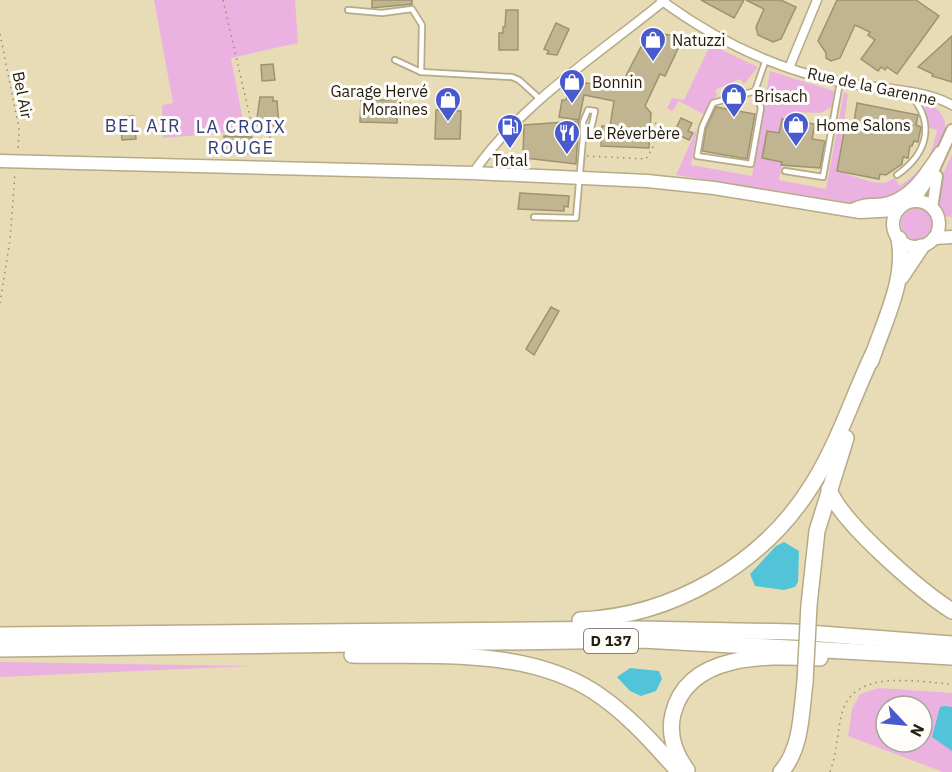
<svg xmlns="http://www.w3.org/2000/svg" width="952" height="772" font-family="'IBM Plex Sans',sans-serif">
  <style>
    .green { fill: #ebb2e1; fill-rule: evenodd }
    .water { fill: #51c4da }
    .building { fill: #c1b591; stroke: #9e926f; stroke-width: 1.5 }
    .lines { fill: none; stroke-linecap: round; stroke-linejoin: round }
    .service-casing { stroke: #b6aa87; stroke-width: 8 }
    .minor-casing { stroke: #b6aa87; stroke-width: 11 }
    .tertiary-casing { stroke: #b6aa87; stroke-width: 14 }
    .secondary-casing { stroke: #b6aa87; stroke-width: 15 }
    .trunk-casing { stroke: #b6aa87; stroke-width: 18 }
    .path { stroke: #968d71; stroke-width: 1.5; stroke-dasharray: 1.5 4.5; stroke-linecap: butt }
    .service { stroke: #fff; stroke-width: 4.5 }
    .minor { stroke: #fff; stroke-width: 8 }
    .tertiary { stroke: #fff; stroke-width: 10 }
    .secondary { stroke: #fff; stroke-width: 12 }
    .trunk { stroke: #fff; stroke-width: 15 }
    .trunk-bridge-casing { stroke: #b6aa87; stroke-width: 18; stroke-linecap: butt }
    .trunk-bridge { stroke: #fff; stroke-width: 15 }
    .labels { text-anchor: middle; stroke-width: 6; stroke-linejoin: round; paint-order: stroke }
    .shield { fill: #fefdf9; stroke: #646055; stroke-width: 1.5 }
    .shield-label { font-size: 15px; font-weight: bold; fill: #221d0f }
    .poi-label { font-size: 16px; fill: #221d0f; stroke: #fefdf9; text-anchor: start }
    .street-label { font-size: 16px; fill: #221d0f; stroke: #fefdf9 }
    .neighbourhood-label { font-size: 18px; letter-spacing: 1.5px; fill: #35417c; stroke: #fefdf9 }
  </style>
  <rect width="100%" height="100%" fill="#e8dcb7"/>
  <g class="green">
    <polygon points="154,0 295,0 298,43 231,58 245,131 163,138 162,105 173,103"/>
    <polygon points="705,42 758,67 744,84 740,79 715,90 717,95 703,114 679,101 672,111 667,108 672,98 684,100 709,48 703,44"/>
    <path d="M770,71L834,91L832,107L820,113L796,112L794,121L782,119L779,133L767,131L762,158L782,162L779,180L826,189L844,92L848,94L837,171C853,175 866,183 885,183L894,178L900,186C923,169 931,159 937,130L930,128L923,101C937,107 947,114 945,133L923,184L878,207L676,175L697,128L691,165L752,176Z"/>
    <path d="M952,155V217L943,216C933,193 941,177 952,155Z"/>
    <circle cx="917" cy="224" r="16"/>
    <polygon points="0,662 252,666 0,677"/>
    <path d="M879,688L952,693V772H943L848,736L852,709L860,694ZM886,706H922V742H886Z"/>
  </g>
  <g class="water">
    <polygon points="784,542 799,551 798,582 795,587 784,590 755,586 750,574 776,546"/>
    <polygon points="630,668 659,671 662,679 656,691 641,696 630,691 617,677"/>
    <polygon points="944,706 952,707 952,751 932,737 940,707"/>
  </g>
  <g class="building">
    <polygon points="372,0 412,0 412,4 372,8"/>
    <polygon points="701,0 744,0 734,18"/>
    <polygon points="746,0 781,0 796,7 781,39 773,42 758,35 756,27 764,9"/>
    <polygon points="837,0 916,0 939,16 897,74 887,67 885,70 881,67 878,71 861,59 875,40 868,35 870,32 855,25 840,58 831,61 826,58 826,53 818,41"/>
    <polygon points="506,10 518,10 518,50 499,50 499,33 503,33 503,27 505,27"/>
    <polygon points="556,23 569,29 557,55 547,54 549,51 544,49"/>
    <polygon points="664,34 683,38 665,76 660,74 645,106 651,113 649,148 601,146 602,126 610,126 614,101 584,95 579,120 559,117 562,100 566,100 569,87 576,81 592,84 593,80 621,85 642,45"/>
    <polygon points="952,36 952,82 932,76 933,74 918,67"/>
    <polygon points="273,64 275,80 262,81 261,65"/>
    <polygon points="390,87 398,87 397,123 360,122 361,100 389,100"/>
    <polygon points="260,97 273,97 273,101 277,101 279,126 256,125"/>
    <polygon points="857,103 918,115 916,125 921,127 918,142 914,141 912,146 910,146 908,158 903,157 902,164 886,175 880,174 879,179 837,171 846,121 854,122"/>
    <polygon points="716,107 755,114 747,159 702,151 706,128"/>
    <polygon points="436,110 461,111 460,139 435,139"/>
    <polygon points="134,116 136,139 122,140 120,117"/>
    <polygon points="681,118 692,123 688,131 693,133 689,140 674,133"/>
    <polygon points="782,119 815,124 812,139 825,141 820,168 781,165 782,162 762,158 767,131 779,133"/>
    <polygon points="579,121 576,164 525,158 523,155 524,125"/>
    <polygon points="224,136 252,137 252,144 264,145 264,154 224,153"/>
    <polygon points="520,193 569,196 568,207 564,206 564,211 518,209"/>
    <polygon points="551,307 559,311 534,355 526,349"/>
  </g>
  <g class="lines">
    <defs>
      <g id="service">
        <polyline points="348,10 382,13 412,9 422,25 421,72"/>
        <polyline points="395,60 421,72 512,77 519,80 540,99"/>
        <polyline points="755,91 761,108 751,164 697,156 702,127 713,103 755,91 766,59"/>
        <polyline points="785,171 823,177 840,82"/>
        <path d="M897,175C928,153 936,123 909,93"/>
        <polyline points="534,217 576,218 583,138 591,129 595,111 588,110 583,122 583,138"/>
      </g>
      <g id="minor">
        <path d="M661,0C714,39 775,69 840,82C874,89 922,88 952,105"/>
        <polyline points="789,68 817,0"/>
        <path d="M473,173C522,102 599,54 665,0"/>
      </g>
      <g id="tertiary">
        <polyline points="914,201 930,178 952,130"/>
        <polyline points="932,208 937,176"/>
      </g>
      <g id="secondary">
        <polyline points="0,161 473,173 647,181 714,188 860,212 898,210"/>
        <circle cx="916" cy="224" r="23"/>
        <path d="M852,210C870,201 873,208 889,203C914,195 926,173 940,153"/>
        <polyline points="934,238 952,237"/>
      </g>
      <g id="trunk">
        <polyline points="901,277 921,247"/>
        <path d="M871,361C883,324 907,279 899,239"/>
        <path d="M829,489C840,522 921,591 952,611"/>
        <polyline points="809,605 817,531 846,438"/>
        <path d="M580,620C673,616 763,564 812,485C838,444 853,396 874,352"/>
        <polyline points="0,635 638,629 795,632 952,644"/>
        <polyline points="0,649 642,640 952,657"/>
        <path d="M352,655C431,657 523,647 593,691C627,713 652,742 679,772"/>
        <path d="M687,770C675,754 668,734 673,714C688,651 770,656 820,658"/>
        <path d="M781,772C802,748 801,713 805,682"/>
      </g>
    </defs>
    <use href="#service" class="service-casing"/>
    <use href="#minor" class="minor-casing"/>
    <use href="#tertiary" class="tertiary-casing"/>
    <use href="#secondary" class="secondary-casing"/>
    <use href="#trunk" class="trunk-casing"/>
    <g class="path">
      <polyline points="223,0 253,130 270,131 270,158"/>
      <polyline points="0,34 19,129 18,151"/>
      <polyline points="587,156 646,159 654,145 656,119"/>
      <polyline points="0,303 10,240 15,173"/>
      <path d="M830,772C837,753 837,733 842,713C854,668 916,682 952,684"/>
    </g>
    <use href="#service" class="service"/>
    <use href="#minor" class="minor"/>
    <use href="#tertiary" class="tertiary"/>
    <use href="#secondary" class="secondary"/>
    <use href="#trunk" class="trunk"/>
    <defs>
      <polyline id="trunk-bridge" points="805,682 809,605"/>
    </defs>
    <use href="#trunk-bridge" class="trunk-bridge-casing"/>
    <use href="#trunk-bridge" class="trunk-bridge"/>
  </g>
  <defs>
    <symbol id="shop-pin" viewBox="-11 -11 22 30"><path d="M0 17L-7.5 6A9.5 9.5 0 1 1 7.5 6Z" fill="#495acf" stroke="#fefdf9"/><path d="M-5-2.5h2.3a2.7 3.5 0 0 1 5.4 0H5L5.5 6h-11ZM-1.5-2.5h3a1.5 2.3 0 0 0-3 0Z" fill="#fff"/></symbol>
    <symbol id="fuel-pin" viewBox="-11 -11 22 30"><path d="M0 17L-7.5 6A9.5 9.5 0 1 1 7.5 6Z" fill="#495acf" stroke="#fefdf9"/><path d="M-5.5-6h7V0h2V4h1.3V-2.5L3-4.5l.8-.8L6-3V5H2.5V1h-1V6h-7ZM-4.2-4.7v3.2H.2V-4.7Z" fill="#fff"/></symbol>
    <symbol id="restaurant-pin" viewBox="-11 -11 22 30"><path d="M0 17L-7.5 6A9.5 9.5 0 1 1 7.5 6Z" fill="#495acf" stroke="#fefdf9"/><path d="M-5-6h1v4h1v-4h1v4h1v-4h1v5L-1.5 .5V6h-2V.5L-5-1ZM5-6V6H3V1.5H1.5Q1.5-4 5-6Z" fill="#fff"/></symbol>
  </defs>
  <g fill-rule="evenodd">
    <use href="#shop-pin" x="638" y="25" width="30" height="40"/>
    <use href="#shop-pin" x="557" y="67" width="30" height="40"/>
    <use href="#shop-pin" x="719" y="81" width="30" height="40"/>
    <use href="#shop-pin" x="433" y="85" width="30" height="40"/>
    <use href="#shop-pin" x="781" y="110" width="30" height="40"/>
    <use href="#fuel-pin" x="495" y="112" width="30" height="40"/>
    <use href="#restaurant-pin" x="552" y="118" width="30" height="40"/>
  </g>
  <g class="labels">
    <rect class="shield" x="584" y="629" width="54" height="24" rx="4.5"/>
    <g class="shield-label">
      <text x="611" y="646">D 137</text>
    </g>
    <g class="poi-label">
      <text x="672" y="46">Natuzzi</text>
      <text x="592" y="88">Bonnin</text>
      <text x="428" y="97" text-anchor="end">Garage Hervé<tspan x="428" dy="18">Moraines</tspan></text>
      <text x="754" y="102">Brisach</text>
      <text x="816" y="131">Home Salons</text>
      <text x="586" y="139">Le Réverbère</text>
      <text x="510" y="166" text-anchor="middle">Total</text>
    </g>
    <g class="street-label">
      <text transform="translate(872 86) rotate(12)" y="6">Rue de la Garenne</text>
      <text transform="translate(23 95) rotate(79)" y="6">Bel Air</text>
    </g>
    <g class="neighbourhood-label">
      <text x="143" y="132">BEL AIR</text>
      <text x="241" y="133">LA CROIX<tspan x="241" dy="21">ROUGE</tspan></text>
    </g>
  </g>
  <g transform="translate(904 724) rotate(116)"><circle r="28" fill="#fefdf9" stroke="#a6a39b" stroke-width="1.5"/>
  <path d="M0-4.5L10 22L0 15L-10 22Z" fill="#495acf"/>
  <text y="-9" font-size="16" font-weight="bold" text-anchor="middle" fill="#221d0f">N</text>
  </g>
</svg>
